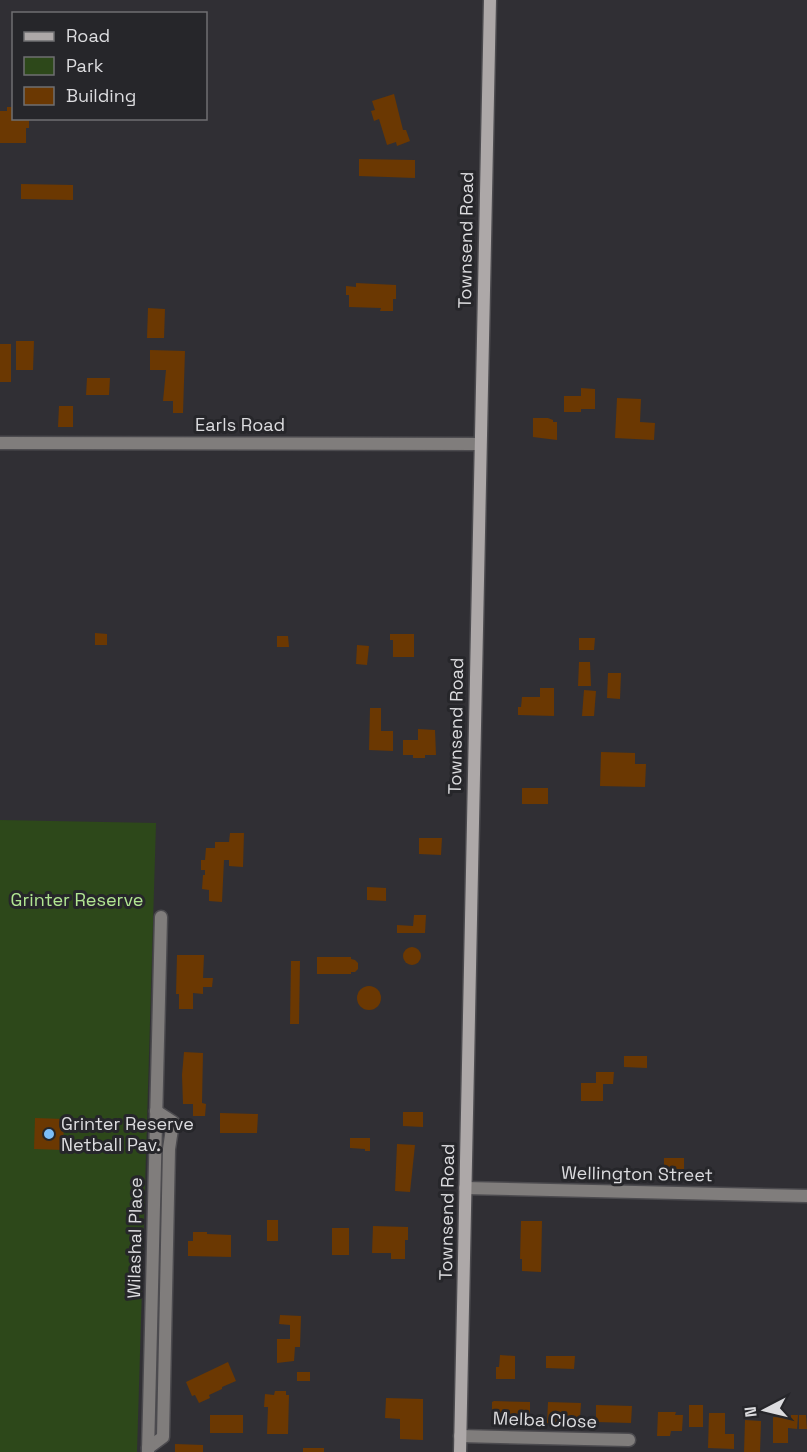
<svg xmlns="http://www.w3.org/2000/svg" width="807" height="1452" font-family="'Space Grotesk',sans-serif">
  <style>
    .green { fill: #2d481a }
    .building { fill: #6b3802 }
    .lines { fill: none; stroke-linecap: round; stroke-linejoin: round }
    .street-casing { stroke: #4c4b4f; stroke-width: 15 }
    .secondary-casing { stroke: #4c4b4f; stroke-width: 15 }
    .street { stroke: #807d7c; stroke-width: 12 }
    .secondary { stroke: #ada8a8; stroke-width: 12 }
    .poi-dot { fill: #7cbef9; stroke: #26262a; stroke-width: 2 }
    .labels { text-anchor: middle; stroke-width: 6; stroke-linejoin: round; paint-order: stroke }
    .street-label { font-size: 18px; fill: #dcdcdf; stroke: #26262a }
    .park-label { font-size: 18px; fill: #b1e692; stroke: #26262a }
    .poi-label { font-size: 18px; fill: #dcdcdf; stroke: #26262a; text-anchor: start }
  </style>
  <rect width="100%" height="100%" fill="#302f34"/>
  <polygon class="green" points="0,820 156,823 137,1452 0,1452"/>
  <g class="building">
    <polygon points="394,94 403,130 406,130 410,141 397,146 396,142 387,145 379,119 374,121 371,111 375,110 372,101"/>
    <polygon points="7,107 14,107 14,118 29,118 29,128 26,128 26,143 0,143 0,111 7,111"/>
    <polygon points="359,159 415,160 415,178 359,176"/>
    <polygon points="21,184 73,185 73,200 21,199"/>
    <polygon points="356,283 396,285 396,299 393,299 393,311 380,311 381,308 349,307 349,295 346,295 346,286 356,287"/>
    <polygon points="148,308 165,309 164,338 147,338"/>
    <polygon points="16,341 34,341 33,370 16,370"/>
    <rect x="0" y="344" width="11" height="38"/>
    <polygon points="150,350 185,351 183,413 173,413 173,401 163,401 166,370 150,370"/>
    <polygon points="87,378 110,378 109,395 86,395"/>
    <polygon points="581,388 595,389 595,409 581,409 581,412 564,412 564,396 581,396"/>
    <polygon points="617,398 641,399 640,422 655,423 654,440 615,438"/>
    <polygon points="59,406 73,406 73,427 58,427"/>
    <polygon points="533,418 548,418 553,420 553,422 557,422 557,440 533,437"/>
    <polygon points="95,633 107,634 107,645 95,645"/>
    <polygon points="390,634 414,634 414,657 393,657 393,640 390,640"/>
    <polygon points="277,636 288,636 289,647 277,647"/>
    <polygon points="579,638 595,638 594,650 579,650"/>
    <polygon points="357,645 369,646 367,665 356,664"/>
    <polygon points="579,662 590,662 591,686 578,686"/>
    <polygon points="608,673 621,673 620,699 607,698"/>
    <polygon points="540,688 554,688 554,716 518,715 518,707 521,707 522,697 540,697"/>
    <polygon points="584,690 596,691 594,716 582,716"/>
    <polygon points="370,708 381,708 381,731 393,731 393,751 369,750"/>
    <polygon points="418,729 435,730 436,755 425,755 425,758 413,758 413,755 403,755 403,740 418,740"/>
    <polygon points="601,752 635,753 635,764 646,764 645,787 600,786"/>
    <rect x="522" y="788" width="26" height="16"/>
    <polygon points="230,833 244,833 243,867 229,866 229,860 224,860 222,902 209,901 209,890 202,889 203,875 205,875 205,870 201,870 201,860 205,860 206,848 215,848 215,842 229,842"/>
    <polygon points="419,838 442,838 441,855 419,854"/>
    <polygon points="367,887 386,888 386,901 367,900"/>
    <polygon points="414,915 426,915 425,933 397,933 397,925 413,926"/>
    <circle cx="412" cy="956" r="9"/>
    <polygon points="177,955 204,955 203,978 213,978 212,987 203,987 203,994 193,993 193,1009 179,1009 179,994 176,994"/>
    <polygon points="317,957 351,957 351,959 355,960 358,963 358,969 355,972 351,972 351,974 317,974"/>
    <polygon points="291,961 300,961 299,1024 290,1024"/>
    <circle cx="369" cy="998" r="12"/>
    <polygon points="184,1052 203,1053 202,1103 206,1104 205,1116 193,1116 193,1104 183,1104 182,1075"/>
    <polygon points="624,1056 647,1056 647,1068 624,1067"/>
    <polygon points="596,1072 614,1072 613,1084 603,1084 603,1101 581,1101 581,1083 596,1083"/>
    <polygon points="403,1112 423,1112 423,1127 403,1126"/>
    <polygon points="220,1113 258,1114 257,1133 220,1133"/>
    <polygon points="35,1118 64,1119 63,1150 34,1149"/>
    <polygon points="350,1138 370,1138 370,1151 365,1151 365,1149 350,1148"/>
    <polygon points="397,1144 415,1145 410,1192 395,1191"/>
    <rect x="664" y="1158" width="20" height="12"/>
    <rect x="267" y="1220" width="11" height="21"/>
    <polygon points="521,1221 542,1221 541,1272 522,1271 522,1259 520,1259"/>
    <polygon points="373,1226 408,1227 408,1240 405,1240 405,1259 391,1259 391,1253 372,1253"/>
    <rect x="332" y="1228" width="17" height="27"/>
    <polygon points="193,1232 207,1232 207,1234 231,1235 231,1257 188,1256 188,1241 193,1241"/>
    <polygon points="280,1315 301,1316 300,1347 295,1347 294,1361 277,1363 277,1339 290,1339 290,1325 279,1324"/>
    <polygon points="500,1355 515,1356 515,1379 496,1379 496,1367 499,1367"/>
    <polygon points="546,1356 575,1356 574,1369 546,1368"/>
    <polygon points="228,1362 236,1381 222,1387 222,1389 209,1395 210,1398 199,1403 195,1395 192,1396 186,1382"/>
    <rect x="297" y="1372" width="13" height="9"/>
    <polygon points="275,1391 286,1391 286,1395 289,1395 288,1434 267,1434 268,1407 264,1407 265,1394 274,1395"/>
    <polygon points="386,1398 423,1399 423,1440 400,1439 400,1419 385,1418"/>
    <polygon points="494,1401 530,1402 530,1418 528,1420 492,1420 492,1402"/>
    <polygon points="548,1402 581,1403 580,1418 559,1417 559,1423 547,1423"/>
    <polygon points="596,1405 632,1406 631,1423 596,1422"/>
    <rect x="689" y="1405" width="14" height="22"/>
    <polygon points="658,1412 676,1412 675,1415 683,1415 682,1431 671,1431 670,1436 657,1436"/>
    <polygon points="709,1413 725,1413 725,1434 734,1434 734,1449 708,1448"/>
    <rect x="210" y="1415" width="33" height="18"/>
    <polygon points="791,1415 798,1415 797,1429 788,1428 788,1443 773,1443 773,1417 791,1418"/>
    <polygon points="799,1415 806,1415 807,1429 799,1429"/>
    <polygon points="745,1420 761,1421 760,1452 744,1452"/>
    <polygon points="175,1444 203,1445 203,1452 175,1452"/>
    <rect x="303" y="1448" width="21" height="4"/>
  </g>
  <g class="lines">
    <defs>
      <g id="street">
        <polyline points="0,443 480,444"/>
        <polyline points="465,1188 807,1196"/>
        <polyline points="460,1436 629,1440"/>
        <polyline points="148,1448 163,1437 169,1149 173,1122 156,1111"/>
        <polyline points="148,1452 161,917"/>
      </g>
      <polyline id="secondary" points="460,1452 490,0"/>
    </defs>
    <use href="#street" class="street-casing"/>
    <use href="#secondary" class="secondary-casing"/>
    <use href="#street" class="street"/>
    <use href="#secondary" class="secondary"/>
  </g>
  <circle class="poi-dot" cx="49" cy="1134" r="6"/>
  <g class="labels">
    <g class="street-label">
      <text transform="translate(466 240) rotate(-89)" y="6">Townsend Road</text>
      <text x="240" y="431">Earls Road</text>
      <text transform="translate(456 726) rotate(-89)" y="6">Townsend Road</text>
      <text transform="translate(637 1174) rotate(1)" y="6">Wellington Street</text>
      <text transform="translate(447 1212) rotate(-89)" y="6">Townsend Road</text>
      <text transform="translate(135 1238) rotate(-89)" y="6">Wilashal Place</text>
      <text transform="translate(545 1420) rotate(2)" y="6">Melba Close</text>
    </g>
    <g class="park-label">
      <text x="77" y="906">Grinter Reserve</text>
    </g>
    <g class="poi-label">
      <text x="61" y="1130">Grinter Reserve<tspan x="61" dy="21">Netball Pav.</tspan></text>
    </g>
  </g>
  <rect x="12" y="12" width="195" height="108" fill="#26262a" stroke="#6f6f72" stroke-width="1.5"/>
  <rect x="24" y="32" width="30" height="9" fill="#ada8a8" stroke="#6f6f72" stroke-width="1.5"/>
  <text x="66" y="42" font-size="18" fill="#dcdcdf">Road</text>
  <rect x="24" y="57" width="30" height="18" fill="#2d481a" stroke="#6f6f72" stroke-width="1.5"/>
  <text x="66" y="72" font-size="18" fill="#dcdcdf">Park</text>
  <rect x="24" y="87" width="30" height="18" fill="#6b3802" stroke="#6f6f72" stroke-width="1.5"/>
  <text x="66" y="102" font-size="18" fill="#dcdcdf">Building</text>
  <g transform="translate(765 1410) rotate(263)" stroke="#26262a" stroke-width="4.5" paint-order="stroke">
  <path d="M0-4.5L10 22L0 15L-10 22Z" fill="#dcdcdf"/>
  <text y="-9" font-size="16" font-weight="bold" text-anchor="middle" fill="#dcdcdf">N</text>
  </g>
</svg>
